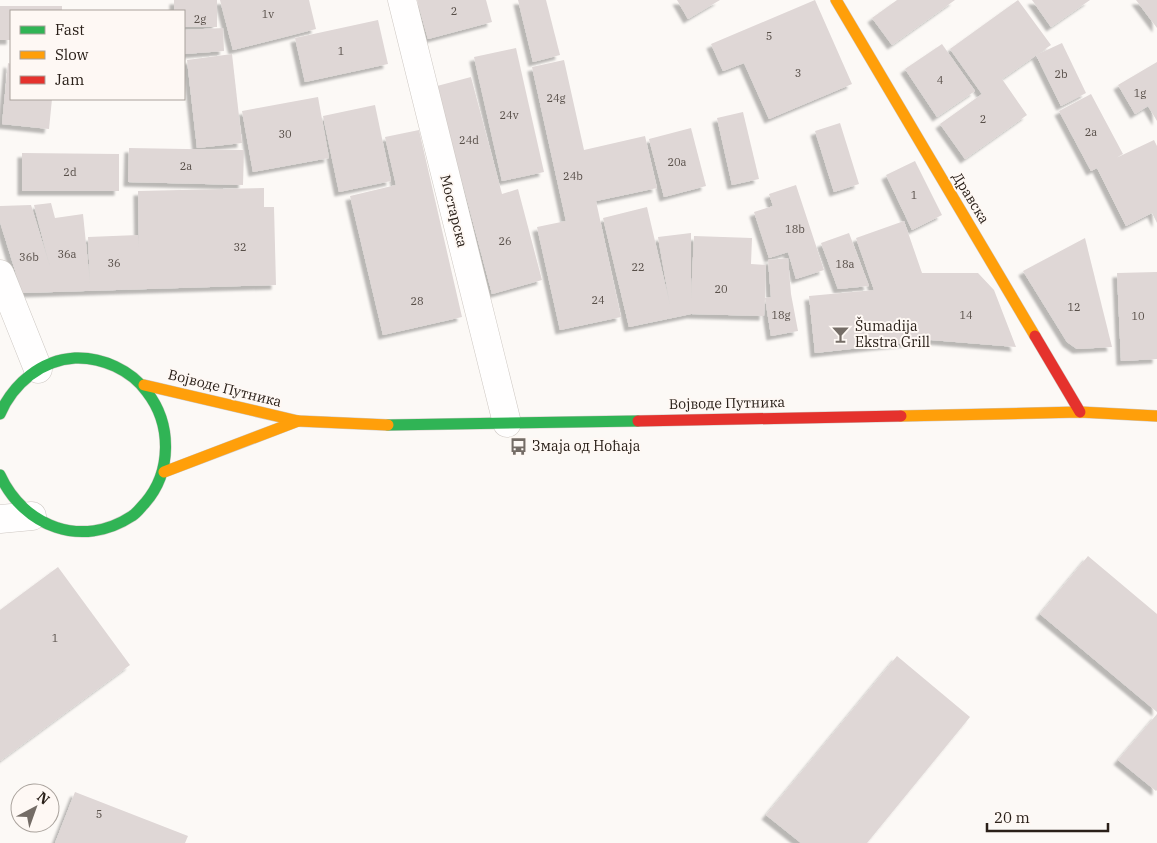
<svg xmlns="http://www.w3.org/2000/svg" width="1157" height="843" font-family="'IBM Plex Serif',serif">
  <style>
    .building { fill: #dfd7d6; filter: url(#shadow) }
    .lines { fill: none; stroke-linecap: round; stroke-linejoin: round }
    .street-casing { stroke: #cec8c3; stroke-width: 29 }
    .fast-casing { stroke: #cec8c3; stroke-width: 12 }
    .slow-casing { stroke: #cec8c3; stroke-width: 12 }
    .jam-casing { stroke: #cec8c3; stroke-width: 12 }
    .street { stroke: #fffefe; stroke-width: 28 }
    .fast { stroke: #30b455; stroke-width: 11 }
    .slow { stroke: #ff9f0a; stroke-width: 11 }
    .jam { stroke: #e5322d; stroke-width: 11 }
    .labels { text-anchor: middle; stroke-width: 4; stroke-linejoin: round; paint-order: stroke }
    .number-label { font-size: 11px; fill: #574e48 }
    .street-label { font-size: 14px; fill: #2a2019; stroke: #fef8f4 }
    .poi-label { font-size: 14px; fill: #2a2019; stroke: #fef8f4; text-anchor: start }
  </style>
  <defs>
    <filter id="shadow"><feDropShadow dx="-4.5" dy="4.5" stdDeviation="1" flood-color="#0004"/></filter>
  </defs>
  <rect width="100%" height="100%" fill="#fcf9f6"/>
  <g class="building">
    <polygon points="174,0 217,0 217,27 184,27 184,11 174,11"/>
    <polygon points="220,0 309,0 316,29 233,50"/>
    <polygon points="417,0 486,0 492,22 428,39"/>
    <polygon points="518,0 546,0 560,55 533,62"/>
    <polygon points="677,0 720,0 688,19"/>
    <polygon points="815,0 852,84 769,119 744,63 723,71 711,44"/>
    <polygon points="897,0 955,0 892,45 872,18"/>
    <polygon points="1018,0 1051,45 1002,79 1027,115 965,159 940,124 982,94 950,49"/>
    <polygon points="1032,0 1090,0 1051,27"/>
    <polygon points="1136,0 1157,0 1157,28"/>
    <polygon points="0,6 62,6 62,11 11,11 11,40 0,40"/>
    <polygon points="378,20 388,64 305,82 295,38"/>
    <polygon points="223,28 224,51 184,54 184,30"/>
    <polygon points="1062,43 1086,93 1061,106 1036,55"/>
    <polygon points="942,44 975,91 937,117 905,69"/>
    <polygon points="516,48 544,172 502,181 474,57"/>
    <polygon points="232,54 242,143 197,148 187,60"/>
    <polygon points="564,60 584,150 645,136 657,188 596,201 621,317 560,330 537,227 566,221 532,67"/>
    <polygon points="1157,62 1157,121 1148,106 1135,114 1118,85"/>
    <polygon points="8,63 11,64 11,99 52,99 49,129 2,124"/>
    <polygon points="471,77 502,194 518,189 542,280 492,294 437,86"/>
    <polygon points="1091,94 1123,154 1116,158 1154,140 1157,146 1157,223 1152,213 1126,226 1097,168 1091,171 1059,111"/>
    <polygon points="318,97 329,158 253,172 242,111"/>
    <polygon points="375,105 391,181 339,192 323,116"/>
    <polygon points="743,112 759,179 732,185 717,118"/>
    <polygon points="840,123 859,184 834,192 815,131"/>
    <polygon points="691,128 706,186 664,197 649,139"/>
    <polygon points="419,130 462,317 383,335 350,196 396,185 385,137"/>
    <polygon points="129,148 244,150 243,185 128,182"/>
    <polygon points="22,153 119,154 119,191 22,191"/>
    <polygon points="915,161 942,215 912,230 886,175"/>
    <polygon points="796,185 824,270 796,279 788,252 769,258 754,212 773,206 769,194"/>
    <polygon points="264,188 264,207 274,207 276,285 22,293 0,222 0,206 31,205 50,267 34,205 51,203 55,218 83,214 90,283 88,237 138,235 139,247 138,191"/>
    <polygon points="647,207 670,305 658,237 691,233 691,299 694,236 752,238 751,264 766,265 765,298 771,297 768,260 788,258 791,294 798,331 771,336 765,298 764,316 691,314 629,327 603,218"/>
    <polygon points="904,221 922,273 978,273 994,290 1016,347 931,340 815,353 809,296 874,290 856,238"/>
    <polygon points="849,233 869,286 838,289 821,243"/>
    <polygon points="1085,238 1112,347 1077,349 1067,342 1023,271"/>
    <polygon points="1157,272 1157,359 1121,361 1117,273"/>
    <polygon points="1088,556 1157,614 1157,712 1040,614"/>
    <polygon points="58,567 130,665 0,761 0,610"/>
    <polygon points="897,656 970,717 867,843 801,843 766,815"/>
    <polygon points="1157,714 1157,790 1156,791 1118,760"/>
    <polygon points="75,792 188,836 185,843 55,843"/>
  </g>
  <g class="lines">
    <defs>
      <g id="street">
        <polyline points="402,0 507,423"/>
        <polyline points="0,274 38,369"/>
        <polyline points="0,519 32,516"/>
      </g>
      <g id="fast">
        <path d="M0,414C13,384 41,360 75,358C102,357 131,370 147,392C172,424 172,472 145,503C141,507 137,513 132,516C82,549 24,527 0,475"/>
        <polyline points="388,425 638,421"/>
      </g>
      <g id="slow">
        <polyline points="836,0 1035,336"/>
        <polyline points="144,385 298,421 388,425"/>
        <polyline points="901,416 1080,412 1157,416"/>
        <polyline points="164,472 298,421"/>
      </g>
      <g id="jam">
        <polyline points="1035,336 1080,412"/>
        <polyline points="638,421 901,416"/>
      </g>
    </defs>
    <use href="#street" class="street-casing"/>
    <use href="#fast" class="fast-casing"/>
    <use href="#slow" class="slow-casing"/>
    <use href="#jam" class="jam-casing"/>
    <use href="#street" class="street"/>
    <use href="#fast" class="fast"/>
    <use href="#slow" class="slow"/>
    <use href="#jam" class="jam"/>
  </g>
  <defs>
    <symbol id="bar-bare" viewBox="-9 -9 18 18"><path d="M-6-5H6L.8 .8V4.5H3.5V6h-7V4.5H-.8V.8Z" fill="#746c66" stroke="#fef8f4" stroke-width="2.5" paint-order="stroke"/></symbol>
    <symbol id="bus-bare" viewBox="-9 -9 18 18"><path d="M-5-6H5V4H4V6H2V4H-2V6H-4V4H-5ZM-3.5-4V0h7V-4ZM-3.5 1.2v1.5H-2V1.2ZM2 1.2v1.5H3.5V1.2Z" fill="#746c66" stroke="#fef8f4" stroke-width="2.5" paint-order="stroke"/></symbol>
  </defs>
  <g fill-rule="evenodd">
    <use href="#bar-bare" x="828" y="322" width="25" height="25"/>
    <use href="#bus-bare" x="506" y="434" width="25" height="25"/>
  </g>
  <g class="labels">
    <g class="number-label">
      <text x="454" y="15">2</text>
      <text x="268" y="18">1v</text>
      <text x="200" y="23">2g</text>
      <text x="769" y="40">5</text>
      <text x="341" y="55">1</text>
      <text x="798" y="77">3</text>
      <text x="1061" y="78">2b</text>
      <text x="940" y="84">4</text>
      <text x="1140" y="97">1g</text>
      <text x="556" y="102">24g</text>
      <text x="509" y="119">24v</text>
      <text x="983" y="123">2</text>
      <text x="1091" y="136">2a</text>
      <text x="285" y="138">30</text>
      <text x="469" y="144">24d</text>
      <text x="677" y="166">20a</text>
      <text x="186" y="170">2a</text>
      <text x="70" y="176">2d</text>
      <text x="573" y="180">24b</text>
      <text x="914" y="199">1</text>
      <text x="795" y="233">18b</text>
      <text x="505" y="245">26</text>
      <text x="240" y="251">32</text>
      <text x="67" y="258">36a</text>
      <text x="29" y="261">36b</text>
      <text x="114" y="267">36</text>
      <text x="845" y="268">18a</text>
      <text x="638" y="271">22</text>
      <text x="721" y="293">20</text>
      <text x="598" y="304">24</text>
      <text x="417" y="305">28</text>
      <text x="1074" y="311">12</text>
      <text x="781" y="319">18g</text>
      <text x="966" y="319">14</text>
      <text x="1138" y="320">10</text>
      <text x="55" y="642">1</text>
      <text x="99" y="818">5</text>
    </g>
    <g class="street-label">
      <text transform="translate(971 198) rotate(59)" y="5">Дравска</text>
      <text transform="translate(454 211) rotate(76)" y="5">Мостарска</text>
      <text transform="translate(225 388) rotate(14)" y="5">Војводе Путника</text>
      <text transform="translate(727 403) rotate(-1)" y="5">Војводе Путника</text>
    </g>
    <g class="poi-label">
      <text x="855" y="331">Šumadija<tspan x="855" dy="16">Ekstra Grill</tspan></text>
      <text x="532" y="451">Змаја од Ноћаја</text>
    </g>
  </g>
  <rect x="10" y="10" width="175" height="90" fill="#fef8f4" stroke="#a9a29c"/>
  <rect x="20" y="26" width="25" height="8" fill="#30b455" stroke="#a9a29c"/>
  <text x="55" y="35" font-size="15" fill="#2a2019">Fast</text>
  <rect x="20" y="51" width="25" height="8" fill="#ff9f0a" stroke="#a9a29c"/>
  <text x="55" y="60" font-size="15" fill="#2a2019">Slow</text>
  <rect x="20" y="76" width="25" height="8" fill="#e5322d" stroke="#a9a29c"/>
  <text x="55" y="85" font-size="15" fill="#2a2019">Jam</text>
  <g transform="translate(35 808) rotate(41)"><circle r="24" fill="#fef8f4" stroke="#a9a29c"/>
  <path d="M0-4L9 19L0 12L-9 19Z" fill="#746c66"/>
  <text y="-8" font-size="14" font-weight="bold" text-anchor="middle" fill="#2a2019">N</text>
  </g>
  <path d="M987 823v8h121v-8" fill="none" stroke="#2a2019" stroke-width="2.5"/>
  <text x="994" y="823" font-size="15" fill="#2a2019" stroke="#fef8f4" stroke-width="4" paint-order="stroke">20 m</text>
</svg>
